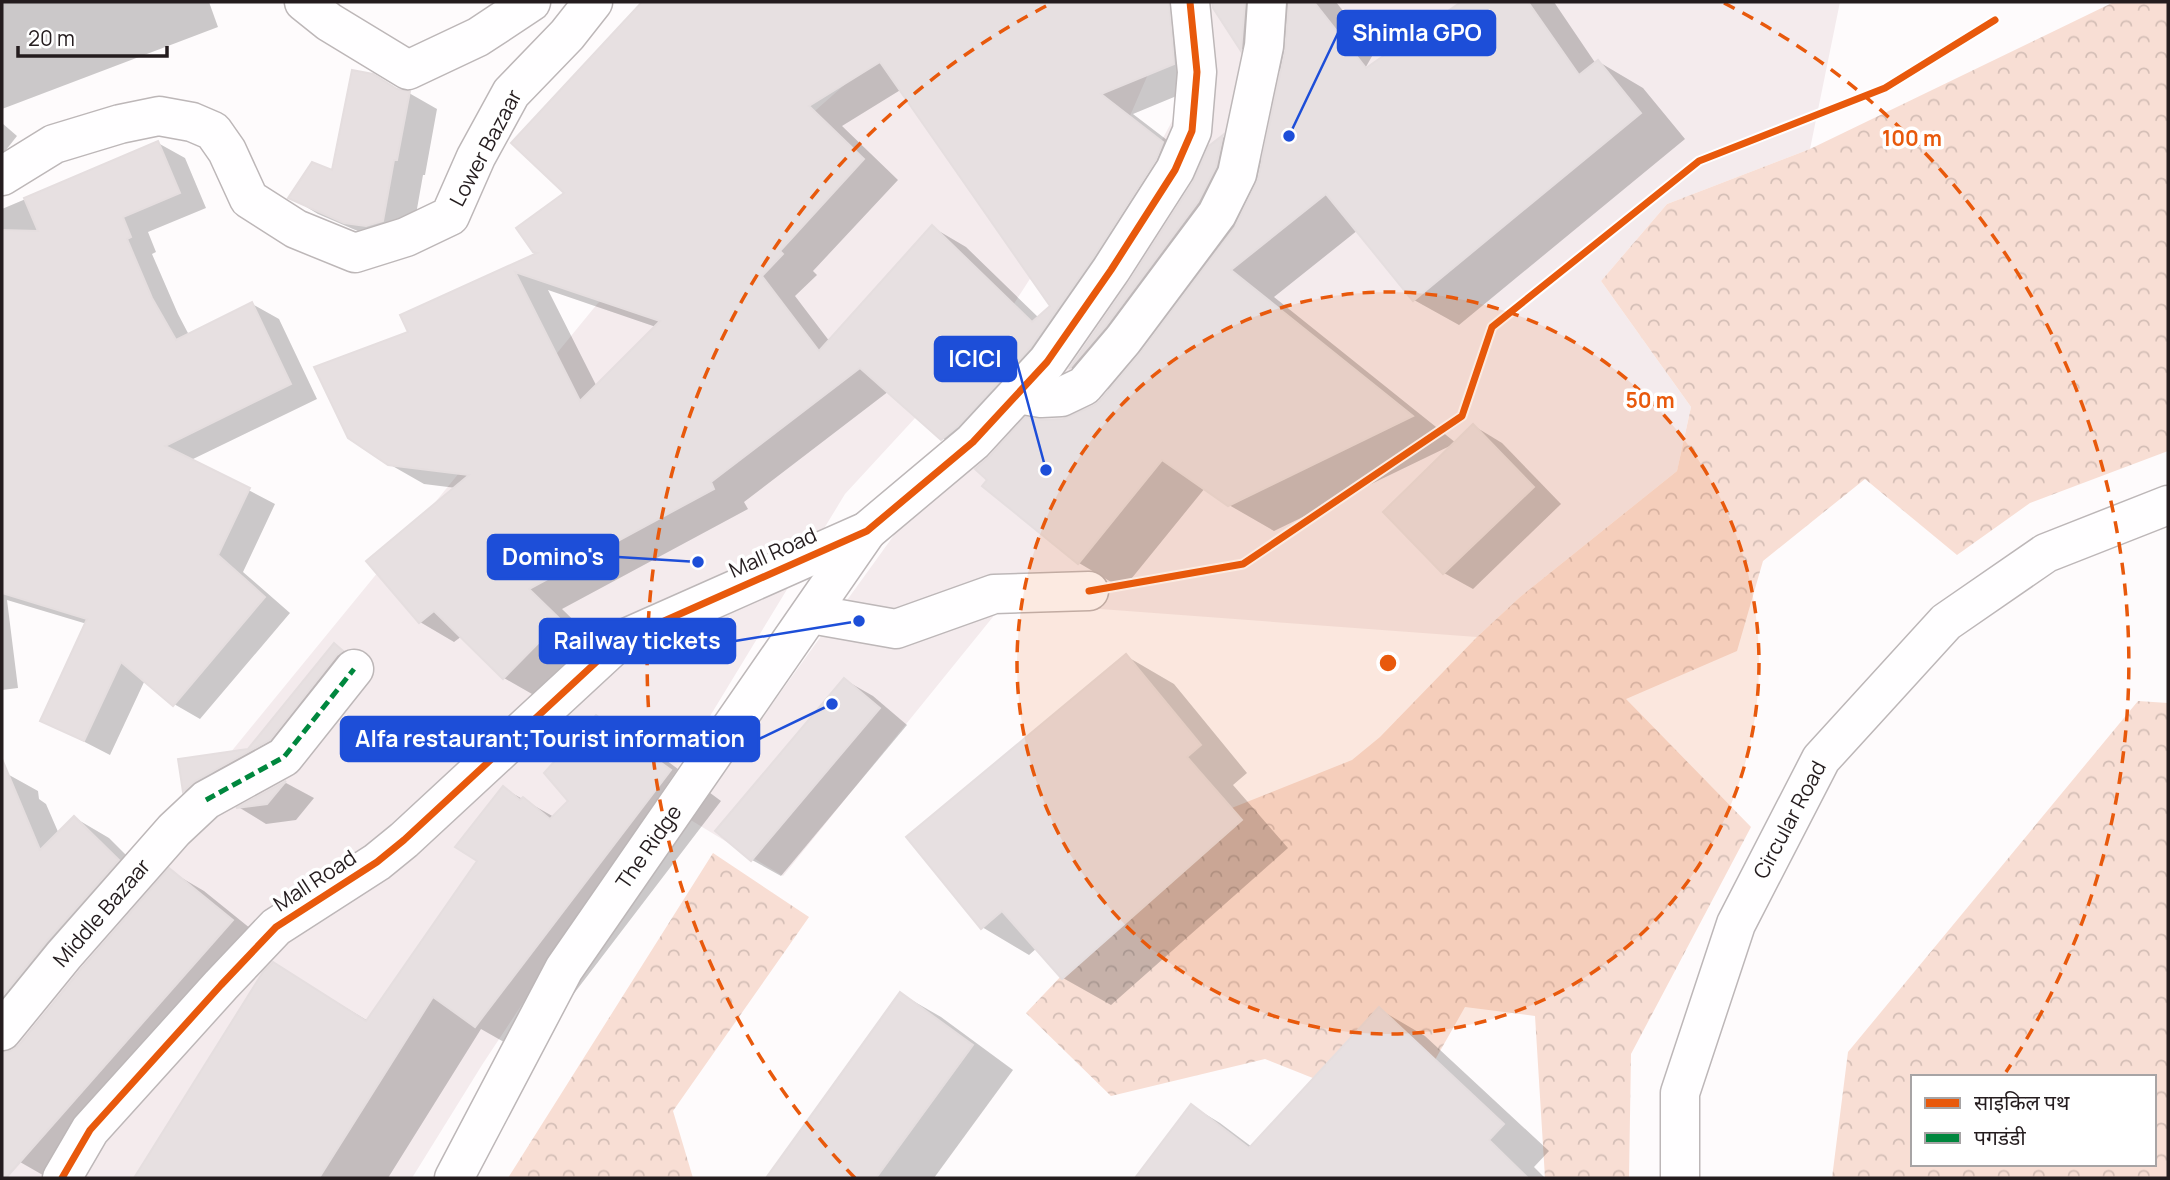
<svg xmlns="http://www.w3.org/2000/svg" width="2170" height="1180" font-family="Manrope,'Noto Sans Devanagari',sans-serif">
  <style>
    .built { fill: #f4ebed }
    .forest { fill: url(#forest-crowns); fill-rule: evenodd }
    .shadow { fill: #0003; fill-rule: evenodd }
    .building { fill: #e7e0e1; stroke: #e5dedf; stroke-width: 2; fill-rule: evenodd }
    .lines { fill: none; stroke-linecap: round; stroke-linejoin: round }
    .minor-casing { stroke: #bdb7b8; stroke-width: 41 }
    .major-casing { stroke: #bdb7b8; stroke-width: 41 }
    .minor { stroke: #fffeff; stroke-width: 38 }
    .major { stroke: #fffeff; stroke-width: 38 }
    .quiet { stroke: #00873e; stroke-width: 5; stroke-dasharray: 10 5; stroke-linecap: butt }
    .cycleway-casing { stroke: #fff; stroke-width: 11 }
    .cycleway { stroke: #e8590c; stroke-width: 7 }
    .ring { fill: none; stroke: #e8590c; stroke-width: 3.5; stroke-dasharray: 12 9 }
    .labels { text-anchor: middle; stroke-width: 7; stroke-linejoin: round; paint-order: stroke }
    .street-label { font-size: 21px; fill: #241c1e; stroke: #fff }
    .centre { fill: #e8590c; stroke: #fff; stroke-width: 3.5 }
    .ring-label { font-size: 21px; text-anchor: middle; font-weight: bold; fill: #e8590c; stroke: #fff; stroke-width: 7; stroke-linejoin: round; paint-order: stroke }
    .leader { fill: none; stroke: #1d4ed8; stroke-width: 2.5 }
    .callout-dot { fill: #1d4ed8; stroke: #fff; stroke-width: 2.5 }
    .callout { fill: #1d4ed8; stroke: #1d4ed8; stroke-width: 2.5 }
    .callout-label { font-size: 23px; text-anchor: middle; font-weight: bold; fill: #fff }
  </style>
  <defs>
    <pattern id="forest-crowns" width="20" height="18" patternUnits="userSpaceOnUse" patternTransform="scale(1.75)"><rect width="20" height="18" fill="#f8ded4"/><path d="M2 6a3 3 0 1 1 6 0M12 15a3 3 0 1 1 6 0" fill="none" stroke="#d4beb6"/></pattern>
  </defs>
  <rect width="100%" height="100%" fill="#fefbfc"/>
  <g class="built">
    <polygon points="901,2 1152,2 1152,65 1120,139 999,327 845,494 687,754 482,1065 412,1178 2,1178 2,1017 226,758 598,303 851,79"/>
    <polygon points="1196,2 1840,2 1810,149 1667,204 1601,281 1691,407 1677,471 1520,597 1477,637 1005,602 783,876 689,819 902,524 1045,357 1191,86"/>
  </g>
  <g class="forest">
    <polygon points="2114,2 2168,2 2168,451 2030,503 1957,555 1865,479 1763,561 1737,651 1626,699 1751,827 1631,1054 1629,1178 1545,1178 1535,1016 1465,1007 1427,1074 1338,1088 1265,1059 1111,1096 1026,1013 1214,815 1352,760 1380,737 1477,637 1520,597 1677,471 1691,407 1601,281 1667,204 1810,149"/>
    <path d="M2138,701L2168,703V1178H1832L1848,1052ZM1913,1077H2154V1164H1913Z"/>
    <polygon points="713,853 809,917 673,1111 693,1178 508,1178"/>
  </g>
  <g class="shadow">
    <polygon points="2,2 209,2 218,27 2,109"/>
    <path d="M644,2H721L723,4L727,2H1209L1210,6L1204,14L1208,83L1133,114L1197,163L977,458L942,438L889,391L744,502L748,509L562,609L595,641L539,698L504,678L462,636L454,642L420,622L456,488L424,484L389,464L410,333L539,254L567,193L513,143ZM902,89L1052,307L1039,318L966,247L932,227L830,342L795,296L817,275L813,271L898,180L842,126ZM548,290L656,327L597,387Z"/>
    <polygon points="1233,2 1336,2 1375,51 1363,72 1464,2 1554,2 1596,64 1599,62 1643,88 1685,139 1459,325 1414,300 1358,230 1274,297 1456,443 1274,531 1229,505 1205,488 1123,589 1079,563 1042,422 1063,421 1094,407 1111,391 1071,368 1131,283 1195,183 1211,147 1223,137 1264,161 1283,73 1242,49 1218,14"/>
    <polygon points="398,91 409,93 437,109 425,175 423,175 412,237 374,238 318,214 290,197 333,172"/>
    <polygon points="2,123 17,136 2,155"/>
    <polygon points="158,143 185,158 206,208 148,232 156,252 152,254 178,314 189,335 252,304 279,319 317,399 191,460 275,504 243,572 290,613 200,719 174,704 145,680 110,755 42,720 87,624 7,600 18,688 2,690 2,209"/>
    <polygon points="1474,426 1502,443 1561,504 1473,589 1444,573 1386,512"/>
    <polygon points="335,646 360,660 209,805 184,791 180,760 249,750"/>
    <polygon points="1126,656 1174,684 1247,773 1233,785 1288,848 1111,1005 1063,978 1037,948 1029,955 982,927"/>
    <polygon points="845,680 873,696 907,725 781,876 752,860 717,831"/>
    <polygon points="596,717 647,746 721,801 527,1055 481,1029 388,1178 136,1178 265,973 273,964 368,1021 479,860 503,788 554,817 570,801"/>
    <polygon points="2,771 38,791 39,799 46,804 59,834 75,818 109,838 152,881 19,1038 14,1051 20,1046 170,871 204,891 266,941 48,1178 20,1162 2,1147"/>
    <polygon points="286,783 314,798 296,820 266,824 240,808"/>
    <polygon points="901,994 941,1017 1013,1070 934,1178 768,1178"/>
    <polygon points="1379,1009 1425,1036 1549,1151 1534,1167 1545,1178 1137,1178 1192,1106 1220,1123 1252,1147"/>
  </g>
  <g class="building">
    <path d="M642,2H1169L1174,64L1101,94L1163,142L1156,160L1093,258L1030,348L958,426L941,440L860,368L711,482L714,489L529,589L561,620L503,679L434,611L419,623L366,561L469,475L388,465L348,438L314,367L408,332L400,315L537,253L533,252L516,228L564,193L511,143ZM880,62L1050,306L1032,322L932,225L819,351L762,276L783,254L780,251L864,159L809,106ZM515,272L660,321L580,401Z"/>
    <polygon points="1212,2 1245,2 1241,51 1213,8"/>
    <polygon points="1289,2 1314,2 1366,68 1461,2 1528,2 1579,75 1598,60 1641,113 1413,301 1326,194 1231,270 1413,416 1228,506 1162,460 1078,564 982,486 987,480 975,469 989,457 1025,417 1042,420 1063,419 1093,406 1100,401 1140,353 1235,227 1258,179 1285,51"/>
    <polygon points="352,70 373,74 397,89 410,91 397,160 394,160 383,221 366,226 344,223 288,198 312,162 332,170"/>
    <polygon points="1223,135 1216,167 1198,202 1106,326 1069,369 1129,282 1193,182 1209,146"/>
    <polygon points="158,141 180,193 123,217 131,237 127,239 152,298 176,340 252,302 291,384 165,446 250,488 218,555 265,597 173,706 121,662 84,741 40,721 87,619 2,593 2,230 38,231 24,198"/>
    <polygon points="1473,424 1534,487 1443,574 1383,512"/>
    <polygon points="334,643 343,651 337,655 270,740 195,781 183,792 178,759 248,749"/>
    <polygon points="1126,654 1201,745 1187,757 1242,820 1062,979 1002,911 981,929 906,837"/>
    <polygon points="844,678 880,708 751,861 715,831"/>
    <polygon points="596,715 671,770 475,1027 433,997 319,1178 134,1178 263,972 273,962 366,1021 477,861 455,847 503,786 520,800 523,797 550,819 568,801 544,773"/>
    <polygon points="2,759 40,850 74,816 119,860 47,941 2,997"/>
    <polygon points="286,781 267,804 236,808"/>
    <polygon points="169,868 233,920 6,1178 2,1178 2,1052 10,1051 19,1045 81,969"/>
    <polygon points="900,992 973,1045 876,1178 766,1178"/>
    <polygon points="1379,1007 1504,1124 1489,1140 1528,1178 1135,1178 1191,1104 1249,1148"/>
  </g>
  <g class="lines">
    <defs>
      <g id="minor">
        <polyline points="304,2 329,22 408,70 478,37 531,2"/>
        <polyline points="2,176 54,144 120,124 159,116 192,122 213,131 227,151 249,199 296,229 355,253 406,237 450,216 476,157 511,93 567,35 593,2"/>
        <polyline points="1018,394 1041,398 1061,397 1084,386 1123,340 1217,214 1237,174 1264,46 1267,2"/>
        <polyline points="811,614 896,629 994,594 1089,591"/>
        <polyline points="2,1031 64,955 174,830 206,800 284,757 354,669"/>
        <polyline points="62,1178 90,1130 221,985 276,927 377,862 404,840 619,641 867,531 973,442 1047,362 1111,270 1175,170 1192,131 1197,72 1190,2"/>
        <polyline points="454,1178 564,969 867,531"/>
      </g>
      <polyline id="major" points="1680,1178 1680,1093 1736,924 1821,759 1946,622 2046,553 2168,505"/>
    </defs>
    <use href="#minor" class="minor-casing"/>
    <use href="#major" class="major-casing"/>
    <use href="#minor" class="minor"/>
    <use href="#major" class="major"/>
    <polyline class="quiet" points="206,800 284,757 354,669"/>
    <defs>
      <g id="cycleway">
        <polyline points="1089,591 1243,564 1462,416 1492,327 1699,161 1885,88 1995,20"/>
        <polyline points="62,1178 90,1130 221,985 276,927 377,862 404,840 619,641 867,531 973,442 1047,362 1111,270 1175,170 1192,131 1197,72 1190,2"/>
      </g>
    </defs>
    <use href="#cycleway" class="cycleway-casing"/>
    <use href="#cycleway" class="cycleway"/>
  </g>
  <circle cx="1388" cy="663" r="371" fill="#e8590c" fill-opacity=".12"/>
  <g class="ring">
    <circle cx="1388" cy="663" r="371"/>
    <path d="M855 1178A741 741 0 0 1 1052 3M1724 3A741 741 0 0 1 2006 1072"/>
  </g>
  <g class="labels">
    <g class="street-label">
      <text transform="translate(486 148) rotate(-62)" y="7">Lower Bazaar</text>
      <text transform="translate(773 553) rotate(-24)" y="7">Mall Road</text>
      <text transform="translate(1790 820) rotate(-62)" y="7">Circular Road</text>
      <text transform="translate(649 847) rotate(-55)" y="7">The Ridge</text>
      <text transform="translate(315 881) rotate(-33)" y="7">Mall Road</text>
      <text transform="translate(102 913) rotate(-49)" y="7">Middle Bazaar</text>
    </g>
  </g>
  <circle cx="1388" cy="663" r="10" class="centre"/>
  <g class="ring-label">
    <text x="1912" y="146">100 m</text>
    <text x="1650" y="408">50 m</text>
  </g>
  <path class="leader" d="M1289 136L1338 33M1046 470L1016 359M698 562L618 557M859 621L735 641M832 704L759 739"/>
  <g class="callout-dot">
    <circle cx="1289" cy="136" r="7"/>
    <circle cx="1046" cy="470" r="7"/>
    <circle cx="698" cy="562" r="7"/>
    <circle cx="859" cy="621" r="7"/>
    <circle cx="832" cy="704" r="7"/>
  </g>
  <g class="callout">
    <rect x="1338" y="11" width="157" height="44" rx="7"/>
    <rect x="935" y="337" width="81" height="44" rx="7"/>
    <rect x="488" y="535" width="130" height="44" rx="7"/>
    <rect x="540" y="619" width="195" height="44" rx="7"/>
    <rect x="341" y="717" width="418" height="44" rx="7"/>
  </g>
  <g class="callout-label">
    <text x="1417" y="41">Shimla GPO</text>
    <text x="975" y="367">ICICI</text>
    <text x="553" y="565">Domino's</text>
    <text x="637" y="649">Railway tickets</text>
    <text x="550" y="747">Alfa restaurant;Tourist information</text>
  </g>
  <rect width="2170" height="1180" fill="none" stroke="#241c1e" stroke-width="7"/>
  <rect x="1911" y="1075" width="245" height="91" fill="#ffffff" stroke="#a7a4a5" stroke-width="2"/>
  <rect x="1925" y="1098" width="35" height="10" fill="#e8590c" stroke="#a7a4a5" stroke-width="2"/>
  <text x="1974" y="1110" font-size="21" fill="#241c1e">साइकिल पथ</text>
  <rect x="1925" y="1133" width="35" height="10" fill="#00873e" stroke="#a7a4a5" stroke-width="2"/>
  <text x="1974" y="1145" font-size="21" fill="#241c1e">पगडंडी</text>
  <path d="M18 46v10h149v-10" fill="none" stroke="#241c1e" stroke-width="3.5"/>
  <text x="28" y="46" font-size="21" fill="#241c1e" stroke="#ffffff" stroke-width="5" paint-order="stroke">20 m</text>
</svg>
